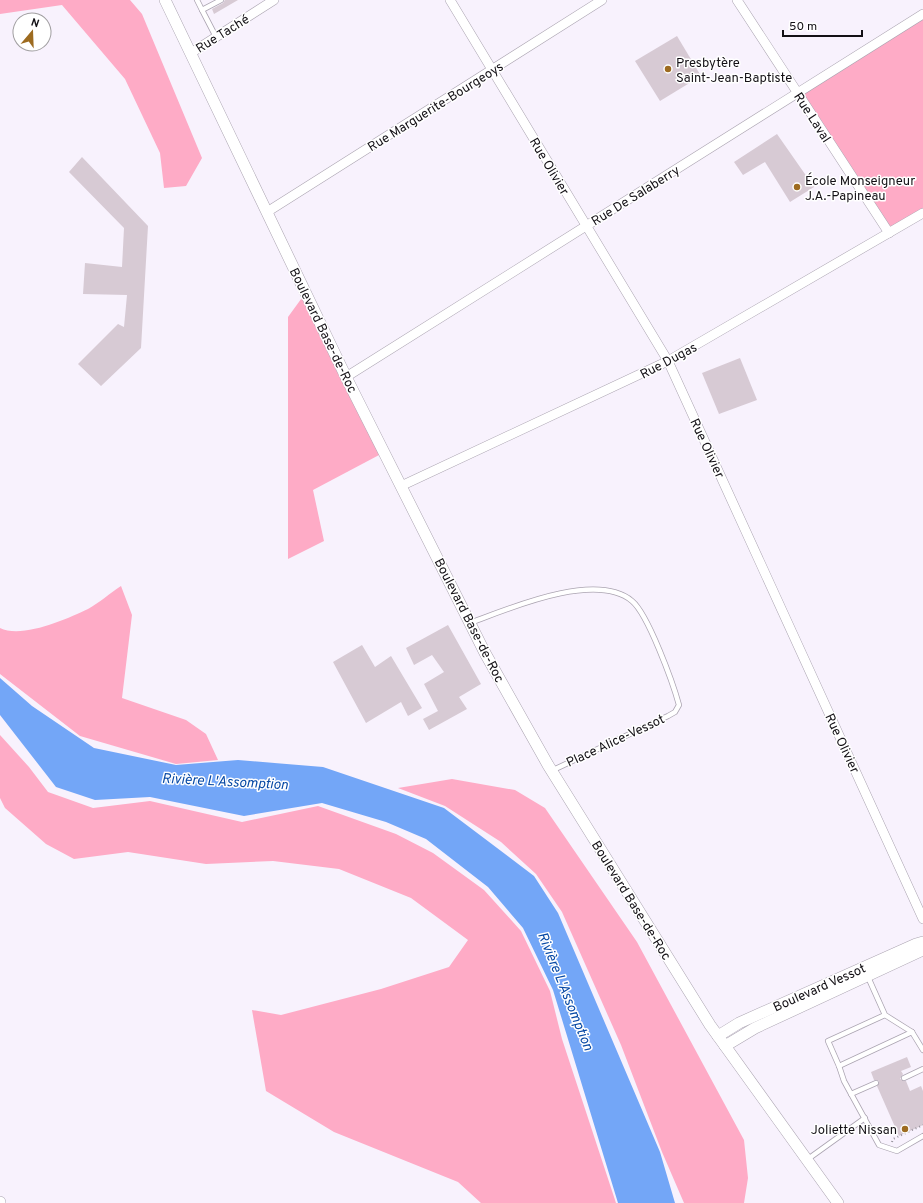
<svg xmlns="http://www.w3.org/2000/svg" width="923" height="1203" font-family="Overpass,sans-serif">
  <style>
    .green { fill: #feabc6 }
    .water { fill: #73a6f7 }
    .building { fill: #d7cad4 }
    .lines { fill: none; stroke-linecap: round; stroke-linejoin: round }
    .service-casing { stroke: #aba4b1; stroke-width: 6 }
    .minor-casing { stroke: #aba4b1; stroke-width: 10 }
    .tertiary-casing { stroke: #aba4b1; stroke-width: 12 }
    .path { stroke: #959199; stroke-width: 2; stroke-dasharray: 1 3; stroke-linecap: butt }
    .service { stroke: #fff; stroke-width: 4.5 }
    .minor { stroke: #fff; stroke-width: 9 }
    .tertiary { stroke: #fff; stroke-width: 11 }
    .poi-dot { fill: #9d6b20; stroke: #fff; stroke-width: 1.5 }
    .labels { text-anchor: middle; stroke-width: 3; stroke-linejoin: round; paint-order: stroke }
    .street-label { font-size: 13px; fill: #131015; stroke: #fff }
    .poi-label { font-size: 13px; fill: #131015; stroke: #fff; text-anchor: start }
    .water-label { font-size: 14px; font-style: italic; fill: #0749a5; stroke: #fff }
  </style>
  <rect width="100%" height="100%" fill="#f8f2fd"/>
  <g class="green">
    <polygon points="0,0 130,0 142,14 202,158 186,186 164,188 160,153 125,79 62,5 0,14"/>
    <polygon points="923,14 923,212 889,233 797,93"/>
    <polygon points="304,295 381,454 313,490 324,541 288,559 288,317"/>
    <path d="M121,586L132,615L122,698L186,720L206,734L218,760L176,764L80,736L0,674V628C22,639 67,619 88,609C99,603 110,593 121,586Z"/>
    <polygon points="0,735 29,767 48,792 93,808 150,801 242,822 318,806 396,834 433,853 484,890 521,931 550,991 562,1039 616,1203 481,1203 458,1182 334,1132 266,1091 252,1010 281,1015 381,989 449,967 468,940 411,898 339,869 273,861 206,864 128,852 74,859 46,844 5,808 0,798"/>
    <polygon points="452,779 515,790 545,808 637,942 744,1140 748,1178 744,1203 684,1203 662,1152 621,1045 562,912 536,874 501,842 445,806 398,788"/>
  </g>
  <polygon class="water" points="0,678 32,706 94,748 176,765 238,760 323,767 444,808 534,876 558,913 660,1152 675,1203 618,1203 553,990 523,928 488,887 426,839 386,822 322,803 244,816 150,797 95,800 56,787 0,715"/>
  <g class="building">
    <polygon points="225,0 238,0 214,14 212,9 223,3"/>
    <polygon points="677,36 701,76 660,101 635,61"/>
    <polygon points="777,134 814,187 790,202 765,162 743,175 734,162"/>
    <polygon points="82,157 148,226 141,348 101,386 78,364 118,324 124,327 127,295 83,294 85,263 122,267 124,228 69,172"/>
    <polygon points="740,358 757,400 719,414 702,373"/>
    <polygon points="448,625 481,684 459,697 467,709 429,730 423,719 438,711 424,684 444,672 432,655 414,665 406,648"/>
    <polygon points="362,645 375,667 391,656 422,708 408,716 401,702 366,723 333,662"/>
    <polygon points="907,1057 911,1067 901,1071 903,1074 900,1079 906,1081 910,1091 921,1086 923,1091 923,1125 899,1136 877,1086 879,1081 874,1080 871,1072"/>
  </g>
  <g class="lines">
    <defs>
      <g id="service">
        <polyline points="197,0 202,10 221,0"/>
        <polyline points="202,10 216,37"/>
        <path d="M470,623C510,608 596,571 632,601C648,614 673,683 679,705L675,712L668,716L551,771"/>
        <polyline points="868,977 885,1015 912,1032 839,1066 828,1041 885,1015"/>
        <polyline points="912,1032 923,1050"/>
        <polyline points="839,1066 844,1081 879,1145 897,1151 923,1136"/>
        <polyline points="904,1078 923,1069"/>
        <polyline points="851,1094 876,1083"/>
        <polyline points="808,1159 865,1118"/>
      </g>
      <g id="minor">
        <polyline points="450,0 668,361 923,919"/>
        <polyline points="737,0 889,233"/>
        <polyline points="191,53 274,0"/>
        <polyline points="267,212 602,0"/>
        <polyline points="346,377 923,14"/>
        <polyline points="401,486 668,361 923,213"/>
      </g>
      <g id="tertiary">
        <polyline points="165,0 346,377 485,653 548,765 710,1025 838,1203"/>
        <polyline points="718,1036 739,1023 916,944 923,942"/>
        <polyline points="725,1046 755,1028 923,950"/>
        <polyline points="0,1202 0,1203"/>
      </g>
    </defs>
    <use href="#service" class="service-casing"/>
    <use href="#minor" class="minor-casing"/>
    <use href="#tertiary" class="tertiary-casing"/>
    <polyline class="path" points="892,1142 893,1139 923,1125"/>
    <use href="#service" class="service"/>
    <use href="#minor" class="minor"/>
    <use href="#tertiary" class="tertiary"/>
  </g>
  <g class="poi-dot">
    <circle cx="668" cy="69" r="4"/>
    <circle cx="797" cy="187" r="4"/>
    <circle cx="905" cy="1129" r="4"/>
  </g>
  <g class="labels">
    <g class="street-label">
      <text transform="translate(222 33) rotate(-32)" y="5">Rue Taché</text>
      <text transform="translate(435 106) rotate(-32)" y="5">Rue Marguerite-Bourgeoys</text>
      <text transform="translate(813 117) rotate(57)" y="5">Rue Laval</text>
      <text transform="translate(550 166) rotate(59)" y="5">Rue Olivier</text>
      <text transform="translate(635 195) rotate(-32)" y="5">Rue De Salaberry</text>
      <text transform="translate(324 330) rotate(64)" y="5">Boulevard Base-de-Roc</text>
      <text transform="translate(668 360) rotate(-28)" y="5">Rue Dugas</text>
      <text transform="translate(708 448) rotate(65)" y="5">Rue Olivier</text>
      <text transform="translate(470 620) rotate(63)" y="5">Boulevard Base-de-Roc</text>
      <text transform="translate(615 740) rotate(-25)" y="5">Place Alice-Vessot</text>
      <text transform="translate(843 743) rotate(65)" y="5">Rue Olivier</text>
      <text transform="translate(632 900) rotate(58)" y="5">Boulevard Base-de-Roc</text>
      <text transform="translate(819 987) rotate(-24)" y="5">Boulevard Vessot</text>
    </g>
    <g class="poi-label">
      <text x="676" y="67">Presbytère<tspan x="676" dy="15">Saint-Jean-Baptiste</tspan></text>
      <text x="805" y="185">École Monseigneur<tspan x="805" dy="15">J.A.-Papineau</tspan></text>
      <text x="897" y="1134" text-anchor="end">Joliette Nissan</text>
    </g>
    <g class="water-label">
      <text transform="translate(225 781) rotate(3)" y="5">Rivière L'Assomption</text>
      <text transform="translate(566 991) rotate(68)" y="5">Rivière L'Assomption</text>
    </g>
  </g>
  <g transform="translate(32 32) rotate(19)"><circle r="19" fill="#ffffff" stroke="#a19fa1"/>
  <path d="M0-3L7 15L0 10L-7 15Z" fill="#9d6b20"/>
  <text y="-6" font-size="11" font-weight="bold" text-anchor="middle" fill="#131015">N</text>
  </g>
  <path d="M783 30v6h79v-6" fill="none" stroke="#131015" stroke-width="2"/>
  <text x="789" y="30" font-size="12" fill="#131015" stroke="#ffffff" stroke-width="3" paint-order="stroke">50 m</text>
</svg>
